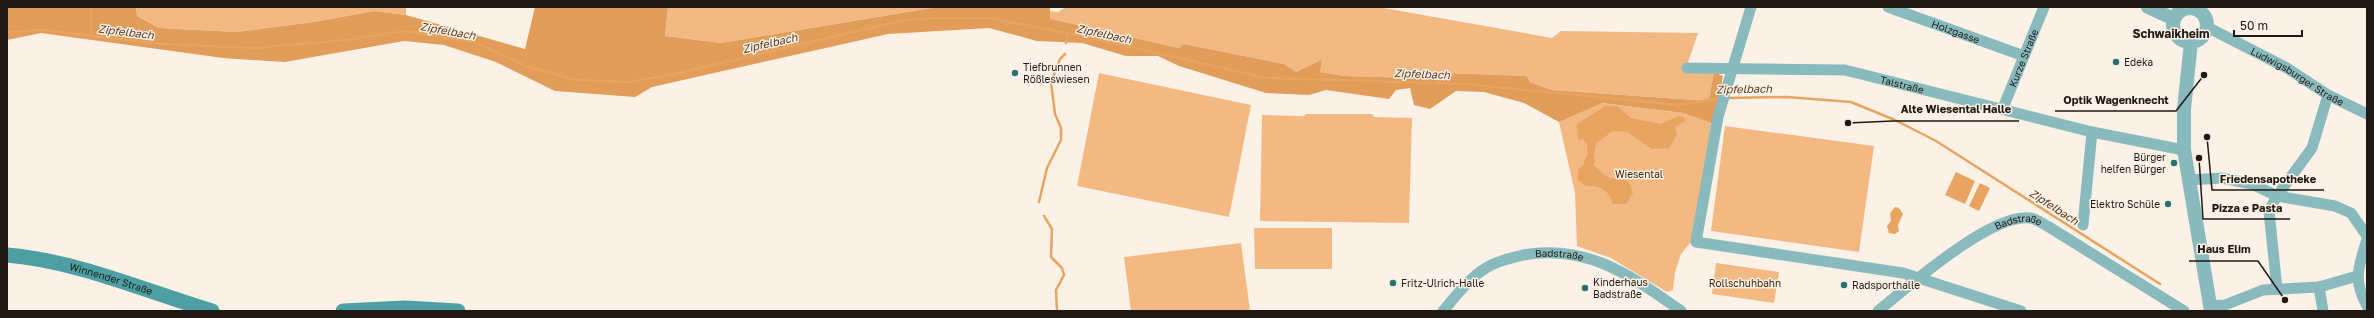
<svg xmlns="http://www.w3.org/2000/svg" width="2374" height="318" font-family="'Golos Text',sans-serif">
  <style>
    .green { fill: #f3b983 }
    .forest { fill: #e19d59 }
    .water { fill: #e8a460 }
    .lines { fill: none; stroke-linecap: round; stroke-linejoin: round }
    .stream { stroke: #e8a460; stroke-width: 2.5 }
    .canal { stroke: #e8a460; stroke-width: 10 }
    .minor { stroke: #89bbbe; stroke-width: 11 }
    .tertiary { stroke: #89bbbe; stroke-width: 14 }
    .secondary { stroke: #4d9fa4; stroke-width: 15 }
    .poi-dot { fill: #267175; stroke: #fcf1e7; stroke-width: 1.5 }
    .labels { text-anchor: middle; stroke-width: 3; stroke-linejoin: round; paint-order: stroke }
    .street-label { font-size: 10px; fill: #1f1913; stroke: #fcf1e7 }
    .poi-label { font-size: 10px; fill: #1f1913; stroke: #fcf1e7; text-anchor: start }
    .park-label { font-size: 10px; fill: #3f2405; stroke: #fcf1e7 }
    .water-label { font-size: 11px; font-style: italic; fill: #55381b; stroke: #fcf1e7 }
    .quarter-label { font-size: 12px; font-weight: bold; fill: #1f1913; stroke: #fcf1e7 }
    .leader { fill: none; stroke: #1f1913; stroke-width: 1.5 }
    .callout-dot { fill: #1f1913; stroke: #fcf1e7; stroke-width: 1.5 }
    .callout-label { font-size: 11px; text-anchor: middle; font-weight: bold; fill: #1f1913; stroke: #fcf1e7; stroke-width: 3; stroke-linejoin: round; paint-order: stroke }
  </style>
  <rect width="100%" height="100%" fill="#fcf1e7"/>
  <g class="green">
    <polygon points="136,7 406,7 406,15 374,11 314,22 236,32 159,28 137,16"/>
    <polygon points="668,7 938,7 721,43 665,36"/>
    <polygon points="1066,7 1378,7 1552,38 1561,31 1698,33 1685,71 1714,72 1710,101 1551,90 1530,82 1527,76 1447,73 1446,79 1344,76 1319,72 1322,61 1296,72 1284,64 1184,44 1179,48 1049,19 1050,11 1058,12"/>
    <polygon points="1099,73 1251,105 1229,217 1077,186"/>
    <polygon points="1601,103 1683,113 1714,124 1694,238 1681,254 1675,272 1673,290 1667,292 1611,258 1577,246 1575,193 1559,122"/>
    <polygon points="1306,114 1372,114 1374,117 1412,118 1409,223 1260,221 1262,115 1304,116"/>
    <polygon points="1725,126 1874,146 1859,252 1711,231"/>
    <polygon points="1254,228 1332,228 1332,269 1255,269"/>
    <polygon points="1241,243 1250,311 1131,311 1124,257"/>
    <polygon points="1716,263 1779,272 1774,303 1712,294"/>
  </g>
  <polygon class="forest" points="7,7 136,7 137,16 159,28 236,32 314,22 374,11 406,15 525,49 535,7 668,7 665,36 721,43 938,7 1050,7 1050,19 1179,48 1184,44 1284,64 1296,72 1322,60 1320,72 1344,76 1446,79 1447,73 1527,76 1530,82 1551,90 1709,101 1714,72 1723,76 1714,124 1683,113 1602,103 1559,122 1524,103 1484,92 1456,91 1430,109 1414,105 1410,88 1396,90 1389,99 1326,90 1309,95 1266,93 1179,66 1158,56 1126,56 1082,43 1037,41 989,28 888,34 652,87 635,97 555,91 496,62 444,45 404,41 285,62 223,58 41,33 7,40"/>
  <g class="water">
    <polygon points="1605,106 1617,106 1631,118 1660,124 1679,116 1684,117 1685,121 1675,127 1677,134 1669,148 1652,149 1627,132 1613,131 1596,143 1593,161 1588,159 1587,145 1583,139 1578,140 1577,124"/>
    <path d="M1586,162C1605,168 1599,181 1625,179L1630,184L1633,193L1626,204H1613C1609,190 1600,185 1586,186L1578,180V170Z"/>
    <polygon points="1956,172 1975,181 1965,204 1945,195"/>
    <polygon points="1980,183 1990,188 1979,211 1969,206"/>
    <polygon points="1895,207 1899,208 1903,214 1898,225 1899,231 1895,234 1889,233 1887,226 1891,221 1890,213"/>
  </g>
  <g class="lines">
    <g class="stream">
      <polyline points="91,7 91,36"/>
      <polyline points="7,32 42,30 163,44 256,48 345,40 406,31 474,42 528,67 577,80 628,82 670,75 900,21 930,18 989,18 1087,37 1266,78 1466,84 1679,105 1721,98"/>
      <polyline points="1066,43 1068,34"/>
      <polyline points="1726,98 1787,97 1851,102 1895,120 1936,141 2160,284"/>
      <polyline points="1039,202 1047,168 1061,140 1061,128 1055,114 1051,82 1060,59 1065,54"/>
      <polyline points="1044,216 1052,229 1051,257 1062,268 1064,275 1056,290 1057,311"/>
    </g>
    <polyline class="canal" points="1589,163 1590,160"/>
    <g class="minor">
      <polyline points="1751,7 1718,117 1696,242 1903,273 2021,311"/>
      <path id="s1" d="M1888,7L2024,56"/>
      <polyline points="2192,9 2192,7"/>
      <path id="s2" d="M2207,27L2287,68L2328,95L2367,114"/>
      <path id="s3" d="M1687,68L1845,70L2092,132L2184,150"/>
      <path id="s4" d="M2003,108L2044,7"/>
      <polyline points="2190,180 2222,178 2252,184 2277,196 2335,206 2351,213 2367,236"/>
      <polyline points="2083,225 2092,132"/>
      <path d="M2367,239C2359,267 2352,278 2367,306"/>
      <polyline points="2319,287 2323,311"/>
      <polyline points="2277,289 2269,211 2277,196 2312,148 2328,95"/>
      <polyline points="2209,306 2225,305 2263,290 2319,287 2357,276"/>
      <path id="s5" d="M1443,311C1456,296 1469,278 1486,268C1496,261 1512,258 1523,255C1588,244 1630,275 1681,311"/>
      <path id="s6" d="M1878,311C1909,286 1991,213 2030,218C2037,219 2043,224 2049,227L2184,311"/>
    </g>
    <g class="tertiary">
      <polyline points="2148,7 2174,19"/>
      <circle cx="2190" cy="25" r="17"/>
      <polyline points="2191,42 2184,109 2184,150 2211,311"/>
    </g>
    <g class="secondary">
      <path id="s7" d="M7,255C78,261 145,291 212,311"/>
      <polyline points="343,311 405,308 458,311"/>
    </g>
  </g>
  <g class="poi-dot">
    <circle cx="2116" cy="62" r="4"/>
    <circle cx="1015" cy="73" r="4"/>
    <circle cx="2174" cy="163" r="4"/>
    <circle cx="2168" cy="204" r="4"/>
    <circle cx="1393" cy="283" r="4"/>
    <circle cx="1844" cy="285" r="4"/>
    <circle cx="1585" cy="288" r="4"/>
  </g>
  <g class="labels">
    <g class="street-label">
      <text dy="4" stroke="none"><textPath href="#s1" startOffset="72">Holzgasse</textPath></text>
      <text dy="4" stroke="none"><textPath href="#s4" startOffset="54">Kurze Straße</textPath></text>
      <text dy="4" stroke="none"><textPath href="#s2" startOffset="103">Ludwigsburger Straße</textPath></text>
      <text dy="4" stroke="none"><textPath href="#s3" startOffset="217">Talstraße</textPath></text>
      <text dy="4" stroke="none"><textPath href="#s6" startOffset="169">Badstraße</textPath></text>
      <text dy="4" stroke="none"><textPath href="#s5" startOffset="137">Badstraße</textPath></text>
      <text dy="4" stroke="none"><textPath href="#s7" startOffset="107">Winnender Straße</textPath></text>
    </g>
    <g class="poi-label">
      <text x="2124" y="66">Edeka</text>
      <text x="1023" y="71">Tiefbrunnen<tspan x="1023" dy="12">Rößleswiesen</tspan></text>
      <text x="2166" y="161" text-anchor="end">Bürger<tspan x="2166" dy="12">helfen Bürger</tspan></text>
      <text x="2160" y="208" text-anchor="end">Elektro Schüle</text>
      <text x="1593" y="286">Kinderhaus<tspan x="1593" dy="12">Badstraße</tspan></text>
      <text x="1401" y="287">Fritz-Ulrich-Halle</text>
      <text x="1852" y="289">Radsporthalle</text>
    </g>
    <g class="park-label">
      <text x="1639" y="178">Wiesental</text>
      <text x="1745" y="287">Rollschuhbahn</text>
    </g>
    <g class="water-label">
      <text transform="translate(448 31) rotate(10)" y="4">Zipfelbach</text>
      <text transform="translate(126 32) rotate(7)" y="4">Zipfelbach</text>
      <text transform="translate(1104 34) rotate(12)" y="4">Zipfelbach</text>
      <text transform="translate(770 43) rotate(-13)" y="4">Zipfelbach</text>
      <text transform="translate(1422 74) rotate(2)" y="4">Zipfelbach</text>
      <text transform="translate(1744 89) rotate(-1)" y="4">Zipfelbach</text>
      <text transform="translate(2054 207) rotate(33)" y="4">Zipfelbach</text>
    </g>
    <g class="quarter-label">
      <text x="2171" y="38">Schwaikheim</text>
    </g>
  </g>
  <path class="leader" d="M2204 75L2176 111H2055M1848 123L1893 121H2019M2207 137L2212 190H2324M2199 158L2203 219H2290M2285 300L2258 261H2189"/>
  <g class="callout-dot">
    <circle cx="2204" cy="75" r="4"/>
    <circle cx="1848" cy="123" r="4"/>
    <circle cx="2207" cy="137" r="4"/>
    <circle cx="2199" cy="158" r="4"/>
    <circle cx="2285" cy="300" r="4"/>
  </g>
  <g class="callout-label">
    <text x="2116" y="104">Optik Wagenknecht</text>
    <text x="1956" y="113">Alte Wiesental Halle</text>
    <text x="2268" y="183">Friedensapotheke</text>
    <text x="2247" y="212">Pizza e Pasta</text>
    <text x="2224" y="253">Haus Elim</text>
  </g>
  <rect width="2374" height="318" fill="none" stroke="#1f1913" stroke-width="16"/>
  <path d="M2234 30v6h68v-6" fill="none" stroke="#1f1913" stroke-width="2"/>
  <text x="2240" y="30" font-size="12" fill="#1f1913" stroke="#fcf1e7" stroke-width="3" paint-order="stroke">50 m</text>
</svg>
